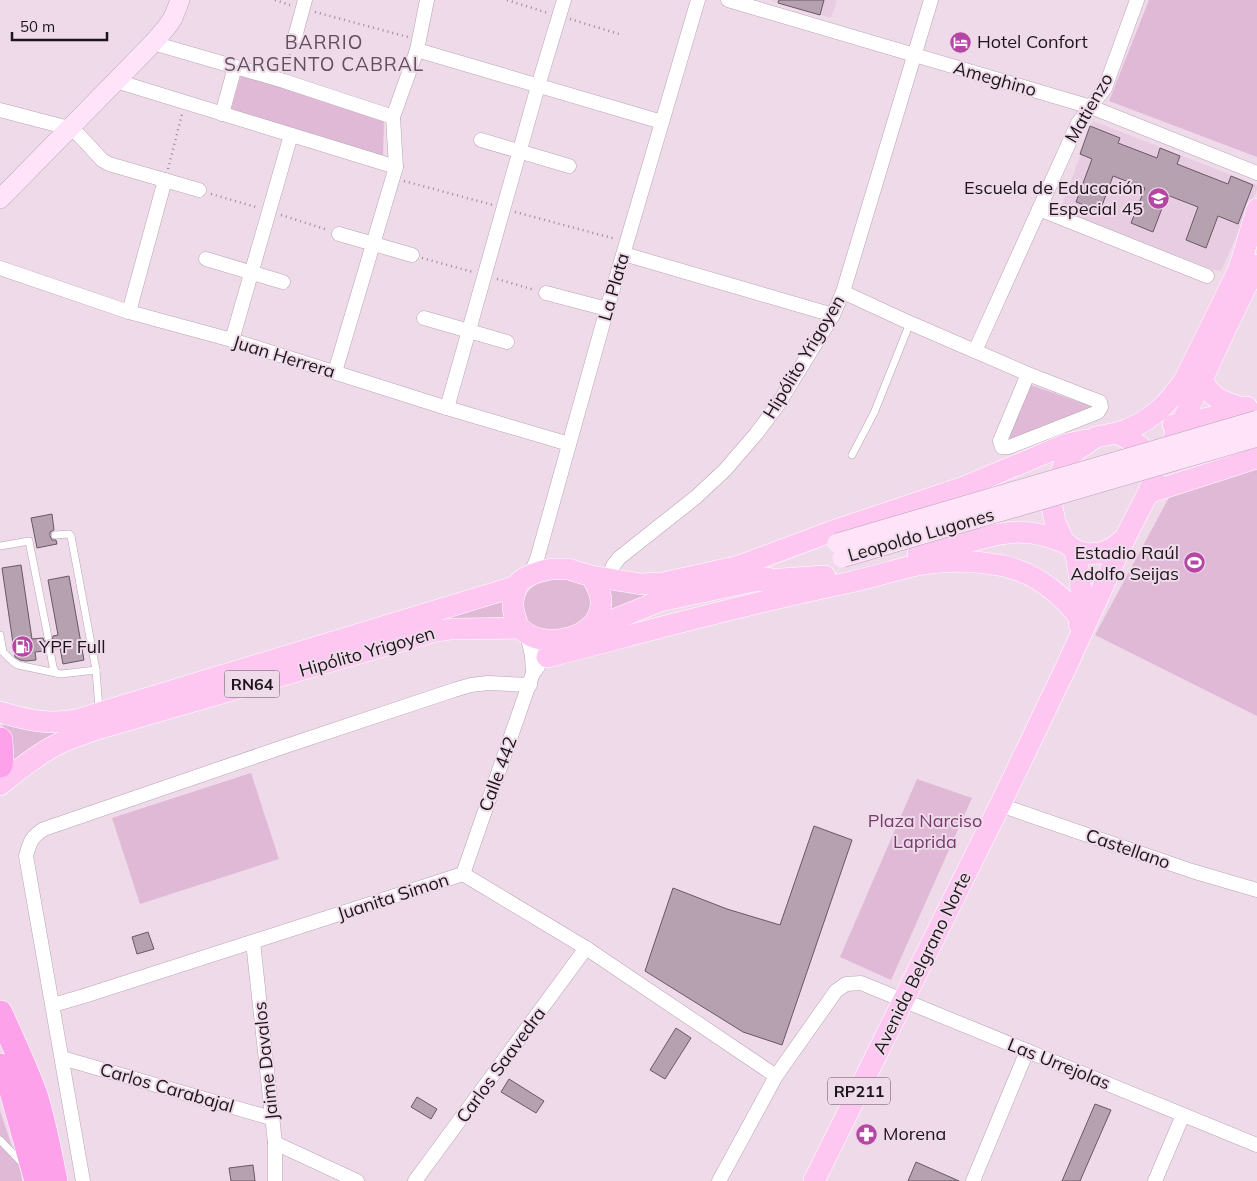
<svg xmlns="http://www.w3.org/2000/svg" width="1257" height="1181" font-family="Mulish,sans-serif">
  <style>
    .built { fill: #e8cde2 }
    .green { fill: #e0b9d7 }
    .building { fill: #b5a1b0; stroke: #6a5866 }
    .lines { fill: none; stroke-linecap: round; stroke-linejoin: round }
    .lane-casing { stroke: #b7a3b2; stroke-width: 8 }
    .street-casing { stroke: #b7a3b2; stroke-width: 15 }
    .secondary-casing { stroke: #b7a3b2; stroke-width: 20 }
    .primary-casing { stroke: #fff; stroke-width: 22 }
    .highway-casing { stroke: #fff; stroke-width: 26 }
    .path { stroke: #9a8a96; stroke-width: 2.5; stroke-dasharray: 1 4; stroke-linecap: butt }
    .lane { stroke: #fff; stroke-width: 7 }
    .street { stroke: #fff; stroke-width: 14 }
    .secondary { stroke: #fee3f9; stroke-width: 19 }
    .primary { stroke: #fdc7f2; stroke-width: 21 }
    .highway { stroke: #fca1ea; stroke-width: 25 }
    .secondary-bridge-casing { stroke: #b7a3b2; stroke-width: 20; stroke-linecap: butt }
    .secondary-bridge { stroke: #fee3f9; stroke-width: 19 }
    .labels { text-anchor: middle; stroke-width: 4; stroke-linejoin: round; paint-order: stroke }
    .shield { fill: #efdaea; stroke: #5c5059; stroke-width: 1 }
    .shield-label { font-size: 16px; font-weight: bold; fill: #1d151b }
    .poi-label { font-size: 18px; fill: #1d151b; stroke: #efdaea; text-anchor: start }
    .street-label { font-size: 18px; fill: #1d151b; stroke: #efdaea }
    .park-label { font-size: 18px; fill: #753b6b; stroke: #efdaea }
    .neighbourhood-label { font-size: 19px; letter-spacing: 1px; fill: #614f5d; stroke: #efdaea }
  </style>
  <rect width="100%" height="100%" fill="#efdaea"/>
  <g class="built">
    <polygon points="771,0 837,0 831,18"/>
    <polygon points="1093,121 1257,185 1257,190 1221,271 1214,270 1063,213 1062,205"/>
  </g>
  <g class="green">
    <polygon points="1149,0 1257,0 1257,157 1109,101"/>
    <polygon points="241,75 384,118 383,158 230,113"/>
    <polygon points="1031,385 1093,407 1091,411 1010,439 1008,436"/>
    <polygon points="1257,469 1257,716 1095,635 1172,492"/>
    <path d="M544,579C552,579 566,577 575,579C588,582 595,603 588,614C587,616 585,618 583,619C570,631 542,635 529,623C525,619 523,614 523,609C523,593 531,587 544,579Z"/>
    <polygon points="609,589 666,593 609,614"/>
    <polygon points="502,602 504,617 466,619 428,623"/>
    <polygon points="2,723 64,732 9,765 8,743"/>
    <polygon points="251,773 279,859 140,904 112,818"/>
    <polygon points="917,779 972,798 891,980 840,957"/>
    <polygon points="0,1111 21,1173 22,1181 0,1181"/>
  </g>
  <g class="building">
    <polygon points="779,0 824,0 820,15 778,3"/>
    <polygon points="1090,126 1120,138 1118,143 1157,158 1160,148 1180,156 1177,164 1228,184 1231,176 1253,185 1238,224 1218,216 1206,248 1186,240 1198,207 1167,195 1153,232 1131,223 1145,188 1113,176 1100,211 1076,202 1092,159 1080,154"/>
    <polygon points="52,514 54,530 50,532 50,536 52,540 56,540 57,544 37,548 31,518"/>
    <polygon points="21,565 32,639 43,638 44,641 49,642 52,641 53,636 58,635 48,580 69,576 84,660 63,664 60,648 55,649 54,646 50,645 46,646 45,651 35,652 36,660 26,661 20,660 15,657 2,568"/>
    <polygon points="814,826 852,840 782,1045 743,1032 645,971 673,888 727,909 780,925"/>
    <polygon points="148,932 154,949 137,954 132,937"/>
    <polygon points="676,1028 691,1038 665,1079 650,1070"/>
    <polygon points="509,1079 544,1101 536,1113 501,1092"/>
    <polygon points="417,1097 437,1109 431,1119 411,1107"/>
    <polygon points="1095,1104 1111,1110 1080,1181 1062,1181"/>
    <polygon points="916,1162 959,1181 908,1181"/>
    <polygon points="253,1165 255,1181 231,1181 229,1168"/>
  </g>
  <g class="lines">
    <defs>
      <g id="lane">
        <polyline points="852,455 874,413 910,323"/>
        <polyline points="55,535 69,534 71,536 96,670"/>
        <polyline points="0,546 29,541 48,637"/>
        <polyline points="0,635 3,652 12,661 18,665 56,673"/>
        <polyline points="50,650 53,667 56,673 61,674 96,670 99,710"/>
        <polyline points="0,1140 24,1165"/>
      </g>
      <g id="street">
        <polyline points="427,0 417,50 662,122"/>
        <polyline points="728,0 1091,107 1257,173"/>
        <polyline points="295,37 305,0"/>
        <polyline points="153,43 284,81 393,117 396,167"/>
        <polyline points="116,81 396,167 335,372"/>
        <polyline points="0,110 69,128 79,135 102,160 109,164 199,190"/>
        <polyline points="222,114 235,67"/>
        <polyline points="393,117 417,50"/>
        <polyline points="481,140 569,166"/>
        <polyline points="1039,209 1207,276"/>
        <polyline points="339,234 412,255"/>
        <polyline points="624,254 833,315"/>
        <polyline points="206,259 283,282"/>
        <polyline points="0,268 129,312 232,340 447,408 569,444"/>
        <polyline points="843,292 910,323 1028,374"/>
        <polyline points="546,293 607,309"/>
        <polyline points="129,312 165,180"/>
        <polyline points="424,318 507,342"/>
        <polyline points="232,340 291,135"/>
        <polyline points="975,351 1078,123 1105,88 1137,0"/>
        <polygon points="1028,374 1100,402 1101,407 1098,412 1009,447 1002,447 1000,441"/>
        <polyline points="447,408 538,86 564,0"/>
        <polyline points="530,575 537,559 607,309 698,0"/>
        <polyline points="605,584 613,566 619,558 696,497 725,470 756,434 777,406 833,315 843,292 931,0"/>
        <polyline points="527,634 532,656 533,673 538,667"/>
        <polyline points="1000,805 1192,871 1257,890"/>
        <polyline points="463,874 533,673"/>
        <polyline points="253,942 275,1143 275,1181"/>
        <polyline points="53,1005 84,996 463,874 586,948 776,1076"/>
        <polyline points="62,1058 271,1118"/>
        <polyline points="275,1143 357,1181"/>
        <path d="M83,1181L26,856C30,842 31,837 44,829L286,746L454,690L471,685L488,683L530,685"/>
        <polyline points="415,1181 586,948"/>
        <polyline points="719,1181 776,1076 836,991 846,984 861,983 1257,1145"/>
        <polyline points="973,1181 1027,1051"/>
        <polyline points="1155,1181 1183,1115"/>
      </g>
      <polyline id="secondary" points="0,199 116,81 153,43 166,28 173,18 180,0"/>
      <g id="primary">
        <path d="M1202,381C1213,399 1223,402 1243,408L1247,407"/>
        <polyline points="1173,425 1213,417 1243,408"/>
        <path d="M1117,433C1148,424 1168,405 1185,379L1239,269L1257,209"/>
        <path d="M1164,458C1197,395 1224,328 1257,265"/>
        <polyline points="1148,493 1257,458"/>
        <path d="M1075,550C1079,574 1085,599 1079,624"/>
        <polyline points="918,554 999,534 1017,532 1032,533 1046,536 1064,542 1075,550 1088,554 1101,553 1113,548 1125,538"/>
        <polyline points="739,566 830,532 964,487 1067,444 1086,440"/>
        <path d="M552,569H568L591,576C596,584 602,594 601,604C600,639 543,651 521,629C518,627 517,623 516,619C513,612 512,604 514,596C515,593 516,588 517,585C524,575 541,571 552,569Z"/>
        <polyline points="591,576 641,584 663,583 753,563"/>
        <polyline points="753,581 825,576"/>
        <polyline points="586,631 660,601 768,578"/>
        <path d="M547,657C648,631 749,603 851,582C874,577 895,570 917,565C941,561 968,560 992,564C1028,568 1058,590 1080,618"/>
        <path d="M0,712C27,720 48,725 76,720L517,586"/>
        <path d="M0,785C17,771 34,757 54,746C67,739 81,735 94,730L432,632L451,629L519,628"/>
        <polyline points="814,1181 1000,805 1068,663 1125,538 1148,493 1154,479 1150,464 1146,454 1141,447 1132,441 1117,433 1096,437 1075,451 1064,465 1053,490 1052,507 1055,522 1064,542"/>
      </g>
      <g id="highway">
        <polyline points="0,740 1,759 0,765"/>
        <path d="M0,1013C12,1040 25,1067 35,1095C44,1123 49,1152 55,1181"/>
        <polyline points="0,1066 12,1091 37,1181"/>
      </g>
    </defs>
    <use href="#lane" class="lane-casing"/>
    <use href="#street" class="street-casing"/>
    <use href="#secondary" class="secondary-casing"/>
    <use href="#primary" class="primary-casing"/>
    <use href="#highway" class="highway-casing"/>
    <g class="path">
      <polyline points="275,0 290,5"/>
      <polyline points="507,0 548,13"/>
      <polyline points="315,12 408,37"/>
      <polyline points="570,19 619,34"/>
      <polyline points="286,70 292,48"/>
      <polyline points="168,169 182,114"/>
      <polyline points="404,181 493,205"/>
      <polyline points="211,194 256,207"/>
      <polyline points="515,212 616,239"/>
      <polyline points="281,215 328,230"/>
      <polyline points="422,258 473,272"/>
      <polyline points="497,279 535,290"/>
    </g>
    <use href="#lane" class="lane"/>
    <use href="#street" class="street"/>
    <use href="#secondary" class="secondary"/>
    <use href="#primary" class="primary"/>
    <use href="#highway" class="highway"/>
    <defs>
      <g id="secondary-bridge">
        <polyline points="837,543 1257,420"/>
        <polyline points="842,558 1257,437"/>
      </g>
    </defs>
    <use href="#secondary-bridge" class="secondary-bridge-casing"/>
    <use href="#secondary-bridge" class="secondary-bridge"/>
  </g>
  <defs>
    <symbol id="hotel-disc" viewBox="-11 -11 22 22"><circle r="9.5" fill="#b546a4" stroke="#efdaea"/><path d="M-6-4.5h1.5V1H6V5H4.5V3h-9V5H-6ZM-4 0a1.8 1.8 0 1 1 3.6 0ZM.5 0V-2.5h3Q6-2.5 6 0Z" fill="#fff"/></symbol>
    <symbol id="school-disc" viewBox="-11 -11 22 22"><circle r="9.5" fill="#b546a4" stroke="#efdaea"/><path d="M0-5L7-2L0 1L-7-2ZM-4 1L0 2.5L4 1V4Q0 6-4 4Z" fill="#fff"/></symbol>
    <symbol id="stadium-disc" viewBox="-11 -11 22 22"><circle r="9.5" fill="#b546a4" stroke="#efdaea"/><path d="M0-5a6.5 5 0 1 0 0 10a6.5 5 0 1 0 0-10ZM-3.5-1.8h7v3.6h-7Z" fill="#fff"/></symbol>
    <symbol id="fuel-disc" viewBox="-11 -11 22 22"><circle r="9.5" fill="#b546a4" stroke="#efdaea"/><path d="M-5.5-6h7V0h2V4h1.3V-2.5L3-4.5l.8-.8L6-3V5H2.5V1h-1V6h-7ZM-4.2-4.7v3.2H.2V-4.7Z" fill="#fff"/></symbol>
    <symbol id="pharmacy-disc" viewBox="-11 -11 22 22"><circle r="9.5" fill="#b546a4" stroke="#efdaea"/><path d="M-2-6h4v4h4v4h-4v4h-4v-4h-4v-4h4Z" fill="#fff"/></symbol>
  </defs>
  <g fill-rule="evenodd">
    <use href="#hotel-disc" x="948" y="30" width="25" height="25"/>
    <use href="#school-disc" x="1146" y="186" width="25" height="25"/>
    <use href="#stadium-disc" x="1182" y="550" width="25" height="25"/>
    <use href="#fuel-disc" x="10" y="634" width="25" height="25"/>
    <use href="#pharmacy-disc" x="854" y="1122" width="25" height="25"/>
  </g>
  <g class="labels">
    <g class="shield">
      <rect x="224.5" y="670.5" width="55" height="27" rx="4"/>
      <rect x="828" y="1077.5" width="62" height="27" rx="4"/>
    </g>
    <g class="shield-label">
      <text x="252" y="690">RN64</text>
      <text x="859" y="1097">RP211</text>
    </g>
    <g class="poi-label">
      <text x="977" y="48">Hotel Confort</text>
      <text x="1143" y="194" text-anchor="end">Escuela de Educación<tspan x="1143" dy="21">Especial 45</tspan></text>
      <text x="1179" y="559" text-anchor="end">Estadio Raúl<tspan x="1179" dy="21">Adolfo Seijas</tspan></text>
      <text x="39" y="653">YPF Full</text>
      <text x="883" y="1140">Morena</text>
    </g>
    <g class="street-label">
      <text transform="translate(995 79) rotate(16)" y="6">Ameghino</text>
      <text transform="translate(1089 108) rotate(-60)" y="6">Matienzo</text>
      <text transform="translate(614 287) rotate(-74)" y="6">La Plata</text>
      <text transform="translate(284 357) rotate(17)" y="6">Juan Herrera</text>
      <text transform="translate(804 357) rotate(-59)" y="6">Hipólito Yrigoyen</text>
      <text transform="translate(921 535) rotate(-16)" y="6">Leopoldo Lugones</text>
      <text transform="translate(367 652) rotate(-16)" y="6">Hipólito Yrigoyen</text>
      <text transform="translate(498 774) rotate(-70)" y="6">Calle 442</text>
      <text transform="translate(1128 849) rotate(19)" y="6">Castellano</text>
      <text transform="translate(393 897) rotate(-18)" y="6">Juanita Simon</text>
      <text transform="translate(922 963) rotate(-64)" y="6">Avenida Belgrano Norte</text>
      <text transform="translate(266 1061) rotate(-96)" y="6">Jaime Davalos</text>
      <text transform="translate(1059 1064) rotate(22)" y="6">Las Urrejolas</text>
      <text transform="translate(501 1065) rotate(-54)" y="6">Carlos Saavedra</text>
      <text transform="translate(167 1088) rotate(16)" y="6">Carlos Carabajal</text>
    </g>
    <g class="park-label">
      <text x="925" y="827">Plaza Narciso<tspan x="925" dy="21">Laprida</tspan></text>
    </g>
    <g class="neighbourhood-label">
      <text x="324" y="49">BARRIO<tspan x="324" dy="22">SARGENTO CABRAL</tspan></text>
    </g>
  </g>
  <path d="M12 32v8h95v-8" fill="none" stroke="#1d151b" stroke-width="2.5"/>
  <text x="20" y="32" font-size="15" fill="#1d151b" stroke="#efdaea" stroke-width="4" paint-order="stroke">50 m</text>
</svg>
